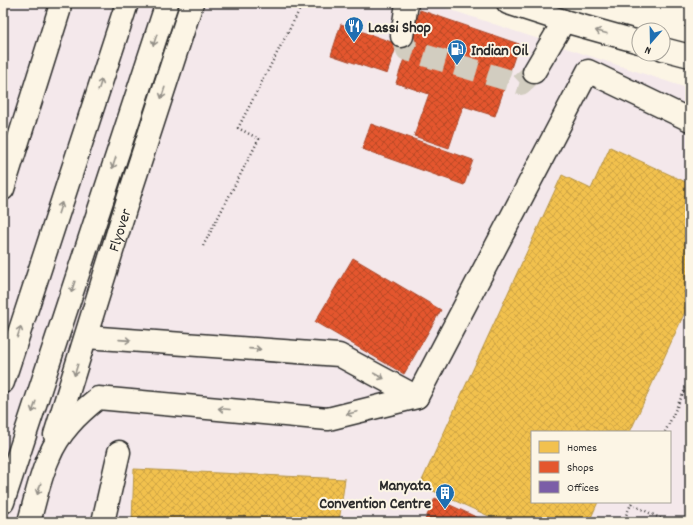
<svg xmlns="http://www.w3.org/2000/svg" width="693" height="525" font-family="Dekko,sans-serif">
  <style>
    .built { fill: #f4e8eb; fill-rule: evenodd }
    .homes { fill: url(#homes-cross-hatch); stroke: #b69444 }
    .shops { fill: url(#shops-cross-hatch); stroke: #ac4a2d }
    .offices { fill: url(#offices-cross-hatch); stroke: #634f82 }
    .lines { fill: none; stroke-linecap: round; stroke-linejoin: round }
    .minor-tunnel { stroke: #d2cdc0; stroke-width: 22; stroke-dasharray: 22 11; stroke-linecap: butt }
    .minor-casing { stroke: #2b2b2b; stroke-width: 25 }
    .path { stroke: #2b2b2b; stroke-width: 2.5; stroke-dasharray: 1 3; stroke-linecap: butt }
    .minor { stroke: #fcf5e5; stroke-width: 22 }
    .oneway { stroke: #949088 }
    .labels { text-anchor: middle; stroke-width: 4; stroke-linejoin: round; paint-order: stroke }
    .poi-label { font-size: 16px; font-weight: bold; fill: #2b2b2b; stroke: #fcf5e5; text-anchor: start }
    .street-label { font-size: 16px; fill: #2b2b2b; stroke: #fcf5e5 }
  </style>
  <defs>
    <pattern id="homes-cross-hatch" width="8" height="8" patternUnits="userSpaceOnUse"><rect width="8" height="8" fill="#f2c14e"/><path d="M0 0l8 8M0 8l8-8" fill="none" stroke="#d0a644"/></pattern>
    <pattern id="shops-cross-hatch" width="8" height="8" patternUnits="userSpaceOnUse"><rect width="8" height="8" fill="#e4572e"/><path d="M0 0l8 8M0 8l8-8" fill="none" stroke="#b94827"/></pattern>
    <pattern id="offices-cross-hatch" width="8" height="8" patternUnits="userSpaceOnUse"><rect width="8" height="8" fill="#7b5ea7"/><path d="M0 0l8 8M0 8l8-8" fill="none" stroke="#604a80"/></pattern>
  </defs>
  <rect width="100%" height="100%" fill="#fcf5e5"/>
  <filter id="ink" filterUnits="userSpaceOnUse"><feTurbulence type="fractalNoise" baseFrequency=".025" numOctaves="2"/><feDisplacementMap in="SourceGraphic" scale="8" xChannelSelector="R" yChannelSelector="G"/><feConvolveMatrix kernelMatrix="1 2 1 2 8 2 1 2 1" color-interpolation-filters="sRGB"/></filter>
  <g filter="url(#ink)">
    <path class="built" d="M3,3H430L690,89V522H3ZM532,432H670V502H532Z"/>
    <g class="homes">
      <polygon points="610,147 690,184 690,301 630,432 532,432 532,502 598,502 589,522 502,522 420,485 562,175 591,189"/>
      <polygon points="134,469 345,479 339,522 132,522"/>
    </g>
    <g class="shops">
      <polygon points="420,10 519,44 495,116 463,106 449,148 414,136 429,94 396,83"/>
      <polygon points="341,24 397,44 387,74 331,55"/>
      <polygon points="371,124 473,160 464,185 362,149"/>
      <polygon points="353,258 441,310 404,374 315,322"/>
      <polygon points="435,498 487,522 424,522"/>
    </g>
    <polygon class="offices" points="3,52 7,54 3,67"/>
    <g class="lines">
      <polyline class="minor-tunnel" points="402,36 407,50 521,84 534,72"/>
      <defs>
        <g id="minor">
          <polyline points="508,3 564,21 639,42"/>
          <polyline points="402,36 407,3"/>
          <polyline points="663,49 690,56"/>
          <polyline points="534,72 564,21"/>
          <polyline points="3,189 59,11 60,3"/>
          <polyline points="86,337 339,355 417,397"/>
          <polyline points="3,382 127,3"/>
          <path id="s1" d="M55,435L130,193L192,3"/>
          <polyline points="3,502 167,3"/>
          <path d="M29,522C35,501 40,476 49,457C59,432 78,414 98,398L328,419L417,397L588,71L690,120"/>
          <polyline points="103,522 119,452"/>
        </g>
      </defs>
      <use href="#minor" class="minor-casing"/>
      <g class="path">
        <polyline points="685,27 690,13"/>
        <polyline points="203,246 259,139 238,128 303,3"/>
        <polyline points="665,432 690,379"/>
        <polyline points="631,504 668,522"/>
        <polyline points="623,522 632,502"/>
      </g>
      <use href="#minor" class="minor"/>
    </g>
    <defs><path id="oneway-shaft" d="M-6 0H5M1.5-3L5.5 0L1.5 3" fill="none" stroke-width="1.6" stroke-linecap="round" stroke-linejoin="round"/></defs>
    <g class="oneway">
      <use href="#oneway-shaft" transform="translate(601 32) rotate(-165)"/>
      <use href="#oneway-shaft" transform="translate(155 40) rotate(108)"/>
      <use href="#oneway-shaft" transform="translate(100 85) rotate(-72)"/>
      <use href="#oneway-shaft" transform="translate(163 93) rotate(108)"/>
      <use href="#oneway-shaft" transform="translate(114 163) rotate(108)"/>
      <use href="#oneway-shaft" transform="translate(60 208) rotate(-72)"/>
      <use href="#oneway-shaft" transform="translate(73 287) rotate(108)"/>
      <use href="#oneway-shaft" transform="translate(19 332) rotate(-72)"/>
      <use href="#oneway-shaft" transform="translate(125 340) rotate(4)"/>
      <use href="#oneway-shaft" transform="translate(255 349) rotate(4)"/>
      <use href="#oneway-shaft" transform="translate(76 370) rotate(107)"/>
      <use href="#oneway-shaft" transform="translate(379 376) rotate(28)"/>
      <use href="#oneway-shaft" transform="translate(34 407) rotate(108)"/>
      <use href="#oneway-shaft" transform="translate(224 409) rotate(-175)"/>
      <use href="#oneway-shaft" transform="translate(352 413) rotate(166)"/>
      <use href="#oneway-shaft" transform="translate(39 489) rotate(107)"/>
    </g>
  </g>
  <defs>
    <symbol id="restaurant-pin" viewBox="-11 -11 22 30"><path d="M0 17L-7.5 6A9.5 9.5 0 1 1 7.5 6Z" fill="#1f6fb2" stroke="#fcf5e5"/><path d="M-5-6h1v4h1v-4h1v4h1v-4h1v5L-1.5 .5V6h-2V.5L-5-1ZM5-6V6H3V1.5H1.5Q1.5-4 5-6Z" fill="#fff"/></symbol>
    <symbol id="fuel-pin" viewBox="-11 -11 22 30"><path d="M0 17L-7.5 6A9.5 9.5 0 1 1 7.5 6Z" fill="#1f6fb2" stroke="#fcf5e5"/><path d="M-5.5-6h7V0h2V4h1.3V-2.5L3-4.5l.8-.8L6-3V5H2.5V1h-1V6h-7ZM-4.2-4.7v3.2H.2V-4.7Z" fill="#fff"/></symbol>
    <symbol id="building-pin" viewBox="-11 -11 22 30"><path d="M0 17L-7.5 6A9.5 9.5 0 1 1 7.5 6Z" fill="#1f6fb2" stroke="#fcf5e5"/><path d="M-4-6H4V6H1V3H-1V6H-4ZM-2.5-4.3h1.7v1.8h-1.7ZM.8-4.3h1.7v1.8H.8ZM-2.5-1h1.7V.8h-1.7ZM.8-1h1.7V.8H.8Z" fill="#fff"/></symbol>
  </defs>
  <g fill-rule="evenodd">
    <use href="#restaurant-pin" x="343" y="15" width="22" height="30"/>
    <use href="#fuel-pin" x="446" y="38" width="22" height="30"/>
    <use href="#building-pin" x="434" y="482" width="22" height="30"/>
  </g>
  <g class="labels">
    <g class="poi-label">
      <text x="368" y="32">Lassi Shop</text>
      <text x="471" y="55">Indian Oil</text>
      <text x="431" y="490" text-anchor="end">Manyata<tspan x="431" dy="18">Convention Centre</tspan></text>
    </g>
    <g class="street-label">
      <text dy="6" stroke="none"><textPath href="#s1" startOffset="215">Flyover</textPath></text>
    </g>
  </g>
  <rect width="693" height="525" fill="none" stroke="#fcf5e5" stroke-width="16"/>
  <rect x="8" y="8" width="677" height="509" fill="none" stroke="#2b2b2b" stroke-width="1.5" filter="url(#ink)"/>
  <rect x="531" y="431" width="140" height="72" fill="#fcf5e5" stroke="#a8a49b"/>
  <rect x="539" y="441" width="20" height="12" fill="#f2c14e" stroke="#a8a49b"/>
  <text x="567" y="451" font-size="12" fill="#2b2b2b">Homes</text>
  <rect x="539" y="461" width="20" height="12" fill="#e4572e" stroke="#a8a49b"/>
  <text x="567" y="471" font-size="12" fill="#2b2b2b">Shops</text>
  <rect x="539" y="481" width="20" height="12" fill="#7b5ea7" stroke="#a8a49b"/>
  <text x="567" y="491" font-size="12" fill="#2b2b2b">Offices</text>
  <g transform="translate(651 42) rotate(200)"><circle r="19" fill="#fcf5e5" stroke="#a8a49b"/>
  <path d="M0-3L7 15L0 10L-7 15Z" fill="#1f6fb2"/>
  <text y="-6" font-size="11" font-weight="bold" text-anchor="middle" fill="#2b2b2b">N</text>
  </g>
</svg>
